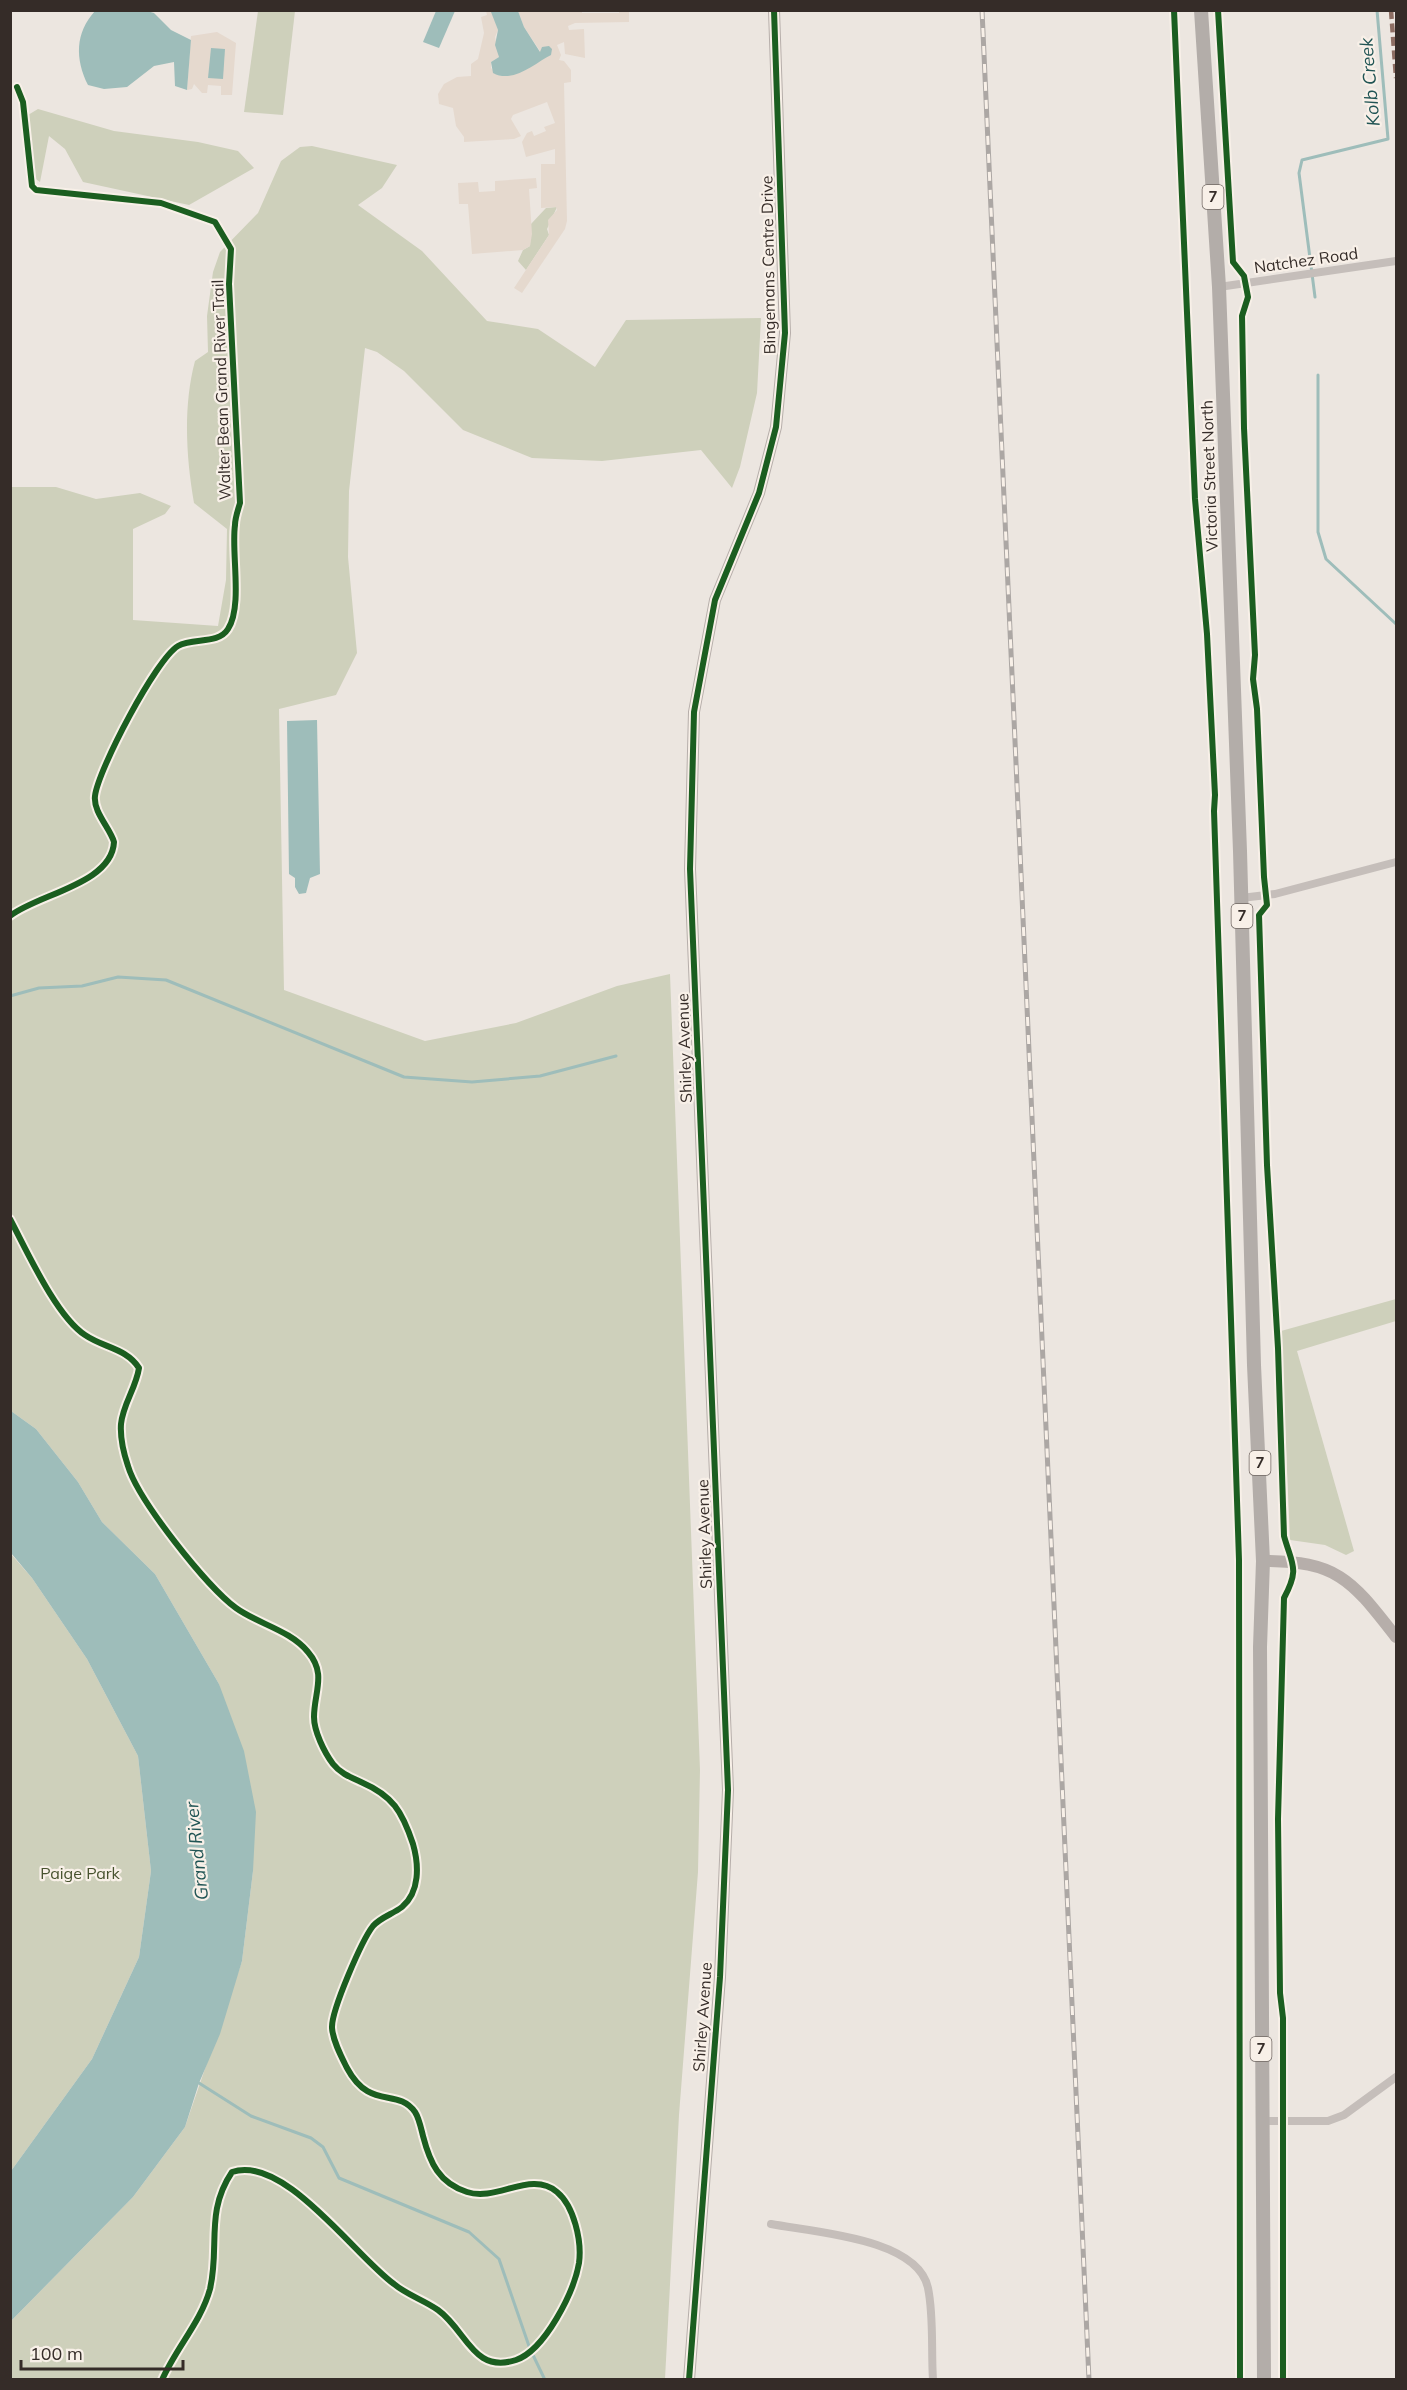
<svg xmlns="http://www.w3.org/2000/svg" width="1407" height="2390" font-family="Mulish,sans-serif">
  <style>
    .green { fill: #ced0bb }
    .plaza { fill: #e5d9ce }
    .water { fill: #9ebdba }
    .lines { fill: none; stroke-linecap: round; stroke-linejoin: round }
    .stream { stroke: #9ebdba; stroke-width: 3 }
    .minor { stroke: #c5beba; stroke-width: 8 }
    .secondary { stroke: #b6aeaa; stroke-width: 12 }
    .primary { stroke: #b3ada9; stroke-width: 14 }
    .rail-casing { stroke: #aca7a4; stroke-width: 5 }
    .rail { stroke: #f8f0e8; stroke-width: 3; stroke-dasharray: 9; stroke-linecap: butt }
    .quiet { stroke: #8d6e63; stroke-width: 4.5; stroke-dasharray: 9 4.5; stroke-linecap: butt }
    .cycleway-casing { stroke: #f8f0e8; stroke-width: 10 }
    .cycleway { stroke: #1b5e20; stroke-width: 6 }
    .labels { text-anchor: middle; stroke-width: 4.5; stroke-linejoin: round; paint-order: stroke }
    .shield { fill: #f8f0e8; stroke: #706762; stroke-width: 1.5 }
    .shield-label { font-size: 15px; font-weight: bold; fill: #352c28 }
    .street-label { font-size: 16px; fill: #352c28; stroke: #f8f0e8 }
    .park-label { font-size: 16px; fill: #47522e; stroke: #f8f0e8 }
    .water-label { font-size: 18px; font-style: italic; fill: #205454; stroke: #f8f0e8 }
  </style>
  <rect width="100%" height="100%" fill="#ece6e0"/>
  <g class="green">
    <polygon points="258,11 295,11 283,115 244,112"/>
    <polygon points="38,109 114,131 198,142 238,151 254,168 189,205 83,182 65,149 49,136 40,182 33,177 28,115"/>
    <path d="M312,146L397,165L382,188L358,205L422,251L487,321L538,329L595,367L626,320L761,318L757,393L740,467L732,488L701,450L602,461L532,458L463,430L404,371L377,352L365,348L349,491L348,557L357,653L336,695L279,709L284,990L425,1041L516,1023L617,986L670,974L700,1770L698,1872L679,2115L665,2379H11V2321L133,2197L185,2127L242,1961L253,1871L219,1684L155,1574L102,1522L78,1482L36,1429L11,1411V487H56L96,499L140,493L171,506L165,514L133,529V620L218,626L226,580L227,529L194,503C186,457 183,406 195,361L208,352L207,316L213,272L220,252L258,213L281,161L300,147Z"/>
    <polygon points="557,207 547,229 549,235 526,270 518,261 523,250 530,246 531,224 546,208"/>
    <polygon points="1396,1299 1396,1321 1297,1351 1354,1551 1346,1555 1325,1545 1290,1540 1281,1331"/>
    <polygon points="10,1553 32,1578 87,1659 138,1756 151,1871 139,1957 92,2059 11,2171"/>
  </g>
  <g class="plaza">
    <polygon points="582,10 582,13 619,13 619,11 629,11 629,22 575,23 568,26 569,30 584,29 585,58 565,54 564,42 557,45 561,55 559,60 564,61 571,70 571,82 564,83 567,221 565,229 522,293 514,288 549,235 548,220 557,210 556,207 541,208 541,164 555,164 555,149 526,157 522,142 527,133 532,131 534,136 546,131 544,127 555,123 547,102 513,115 511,119 521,136 514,139 464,142 464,137 456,126 453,108 439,104 438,94 444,84 457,77 471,76 471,64 478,59 484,33 481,17 487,15 486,11 495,11 492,12 498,30 495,37 499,57 491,62 491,68 498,75 503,76 541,52 536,54 540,51 524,27 518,11"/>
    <polygon points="217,32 236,43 232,95 221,95 221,86 208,85 207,93 202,93 194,84 192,89 187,90 191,36"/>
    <polygon points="536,178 537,188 529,189 532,234 530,246 523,250 472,254 468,204 459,204 458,183 478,182 479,192 495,191 495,181"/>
  </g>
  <g class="water">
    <path d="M95,11H147L154,13L171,30L191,40L187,90L175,86L174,62L154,66L127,87L104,89L88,85C75,59 75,33 95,11Z"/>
    <polygon points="436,11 455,11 439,48 423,42"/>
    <path d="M495,11H518L524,27L540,52L542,47L549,46L552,49L551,55C535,63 513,84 493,73L491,62L499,57L495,45L498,30L491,12Z"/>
    <polygon points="211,48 225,49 223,79 208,78"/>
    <polygon points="317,720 320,874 310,878 306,893 299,894 295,887 295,878 289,874 287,721"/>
    <polygon points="11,1411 36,1429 78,1482 102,1522 155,1574 219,1684 244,1751 256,1812 253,1871 242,1961 220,2034 199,2083 185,2127 133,2197 11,2321 11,2171 92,2059 139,1957 151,1871 138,1756 87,1659 32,1578 11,1553"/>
  </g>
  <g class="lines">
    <g class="stream">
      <polyline points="1315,297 1299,173 1302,160 1388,139 1377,10"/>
      <polyline points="1318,375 1318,532 1326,559 1396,624"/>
      <polyline points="10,996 39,988 82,986 118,977 166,980 404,1077 472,1082 540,1076 616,1056"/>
      <polyline points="199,2083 251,2116 311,2138 323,2147 339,2178 469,2232 499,2259 530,2349"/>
      <polyline points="533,2355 545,2380"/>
    </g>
    <g class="minor">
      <polyline points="1219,287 1396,261"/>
      <polyline points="1241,898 1275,894 1396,862"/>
      <polyline points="1261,2121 1328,2121 1344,2115 1396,2077"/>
      <path d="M771,2224C813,2232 918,2238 928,2288C934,2317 931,2350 933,2380"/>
    </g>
    <g class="secondary">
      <path d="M1263,1561C1339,1561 1352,1581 1396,1637"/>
      <polyline points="689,2380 720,1977 728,1790 690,869 694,712 715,600 759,493 776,427 785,333 774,10"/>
    </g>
    <polyline class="primary" points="1201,10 1219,287 1240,851 1254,1365 1263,1561 1260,1647 1264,2380"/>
    <defs>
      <polyline id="rail" points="982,10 1089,2380"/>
    </defs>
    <use href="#rail" class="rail-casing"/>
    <use href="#rail" class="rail"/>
    <polyline class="quiet" points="1391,10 1396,78"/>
    <defs>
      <g id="cycleway">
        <polyline points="1174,10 1195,499 1207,634 1215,795 1214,811 1239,1560 1240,2380"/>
        <path d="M1218,10L1233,262L1244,276L1248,297L1242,316L1244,428L1255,655L1253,679L1257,709L1264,877L1267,905L1259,915L1267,1165L1278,1348L1284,1536C1292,1565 1300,1568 1284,1598L1278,1819L1280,1993L1283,2018V2380"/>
        <path d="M10,916C38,894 112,884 114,842C110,828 93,812 95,796C98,770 156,659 178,646C193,637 218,645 228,629C243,606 231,552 235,525C235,518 238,510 240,503L229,284L231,249L215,222L161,203L36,190L32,186L23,102L17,87"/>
        <path d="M10,1219C27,1251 56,1316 85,1335C104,1348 126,1348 139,1368C136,1388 123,1404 121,1424C120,1438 124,1454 128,1466C138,1500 207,1587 236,1608C258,1624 290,1630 308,1652C327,1674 314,1692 314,1717C314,1731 324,1752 333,1764C340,1773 350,1777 361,1782C393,1796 402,1811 413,1844C419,1865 420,1892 402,1907C393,1914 381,1917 373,1926C362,1940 331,2011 332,2028C333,2041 341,2056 347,2068C370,2111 397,2087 415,2112C419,2118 421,2128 423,2136C430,2163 439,2183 467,2192C497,2202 531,2170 557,2192C574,2206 582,2241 579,2263C574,2292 545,2350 516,2360C473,2374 467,2331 438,2310C424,2300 407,2295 394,2284C355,2256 284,2154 232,2172C205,2212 220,2247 210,2289C201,2322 176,2348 162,2380"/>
        <polyline points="689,2380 720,1977 728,1790 690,869 694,712 715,600 759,493 776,427 785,333 774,10"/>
      </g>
    </defs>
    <use href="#cycleway" class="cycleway-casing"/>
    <use href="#cycleway" class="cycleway"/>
  </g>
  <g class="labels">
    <g class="shield">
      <rect x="1202.5" y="185" width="21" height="24" rx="4.5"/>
      <rect x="1231.5" y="904" width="21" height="24" rx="4.5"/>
      <rect x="1249.5" y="1451" width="21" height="24" rx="4.5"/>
      <rect x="1250.5" y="2037" width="21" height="24" rx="4.5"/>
    </g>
    <g class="shield-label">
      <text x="1213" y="202">7</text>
      <text x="1242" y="921">7</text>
      <text x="1260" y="1468">7</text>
      <text x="1261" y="2054">7</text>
    </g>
    <g class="street-label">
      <text transform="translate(1306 260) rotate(-8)" y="6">Natchez Road</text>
      <text transform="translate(768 265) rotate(-91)" y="6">Bingemans Centre Drive</text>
      <text transform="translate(221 390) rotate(-92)" y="6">Walter Bean Grand River Trail</text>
      <text transform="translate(1209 476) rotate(-92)" y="6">Victoria Street North</text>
      <text transform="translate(684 1048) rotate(-92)" y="6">Shirley Avenue</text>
      <text transform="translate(704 1534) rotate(-92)" y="6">Shirley Avenue</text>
      <text transform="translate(702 2017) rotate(-86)" y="6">Shirley Avenue</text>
    </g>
    <g class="park-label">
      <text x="80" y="1879">Paige Park</text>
    </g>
    <g class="water-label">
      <text transform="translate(1370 82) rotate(-95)" y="6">Kolb Creek</text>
      <text transform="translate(197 1851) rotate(-96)" y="6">Grand River</text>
    </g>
  </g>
  <rect width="1407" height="2390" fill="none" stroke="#352c28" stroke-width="24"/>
  <path d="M21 2360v9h162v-9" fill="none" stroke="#352c28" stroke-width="3"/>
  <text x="30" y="2360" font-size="18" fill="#352c28" stroke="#f8f0e8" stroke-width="4.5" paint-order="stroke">100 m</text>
</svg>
